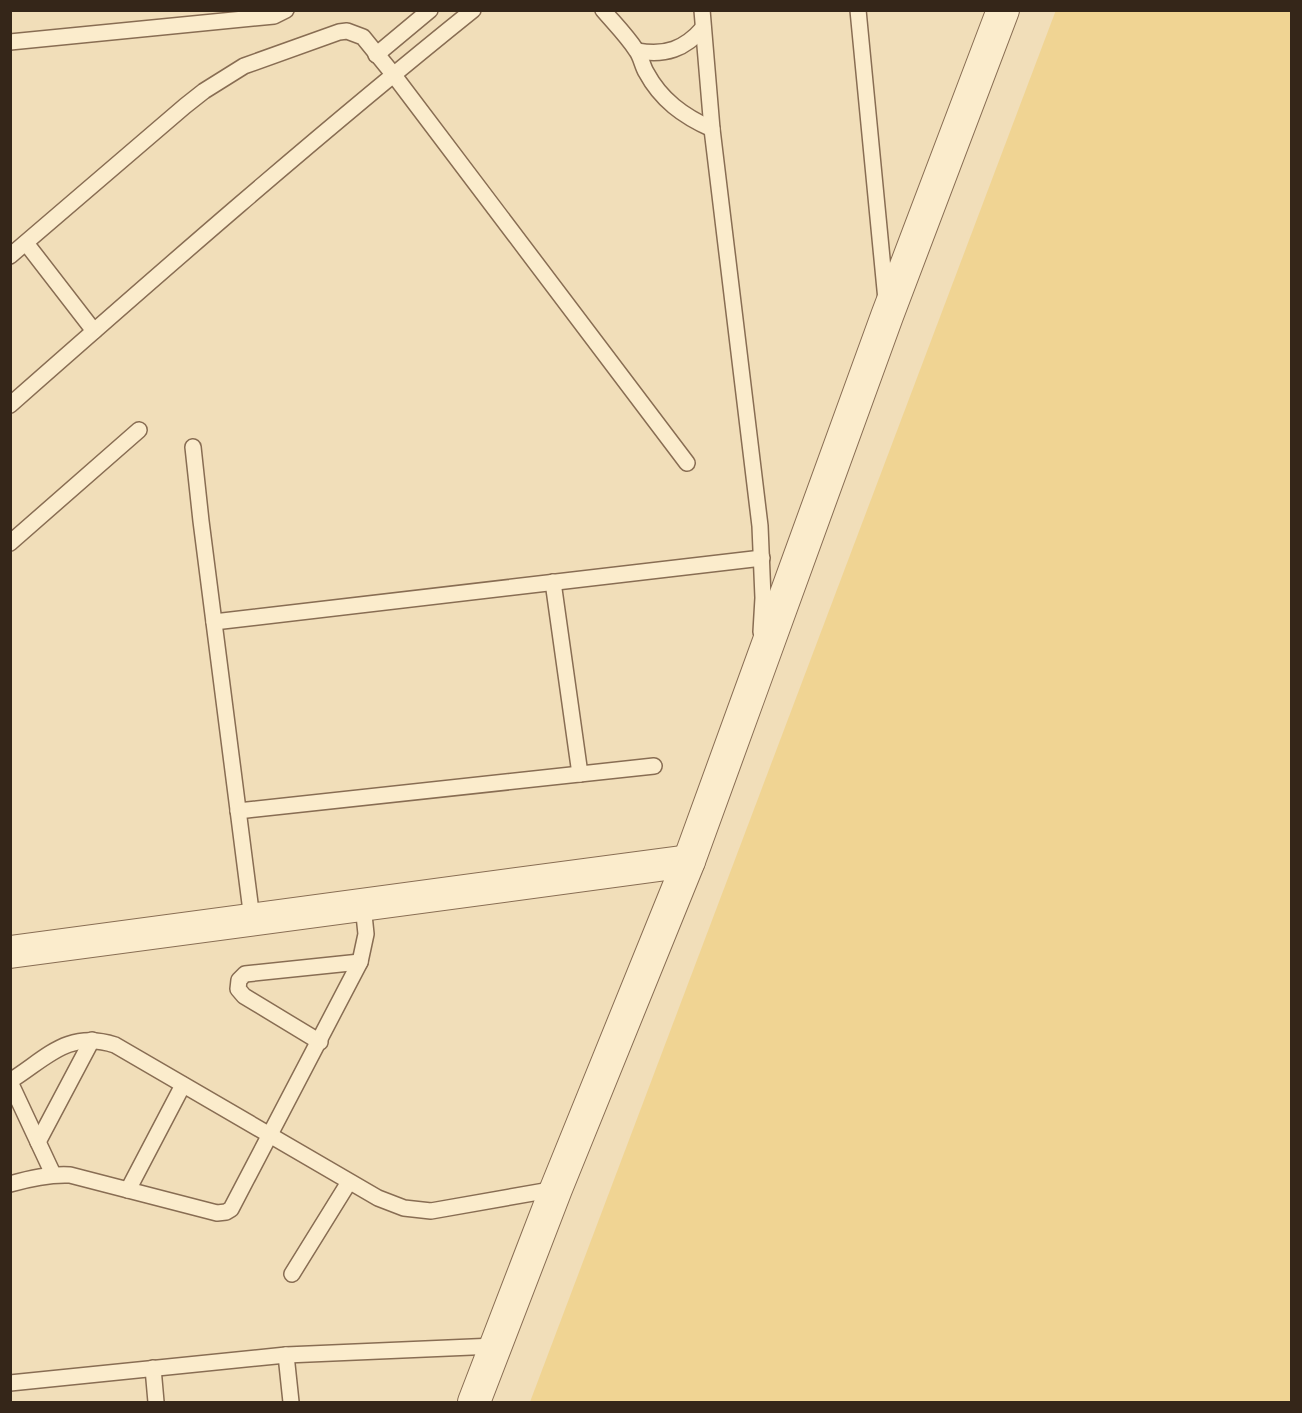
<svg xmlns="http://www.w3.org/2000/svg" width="1302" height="1413" font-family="'Crimson Pro',serif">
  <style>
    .sand { fill: #f0d493 }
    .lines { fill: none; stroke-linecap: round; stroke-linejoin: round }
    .lane-casing { stroke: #886d53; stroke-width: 18 }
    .street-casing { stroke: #886d53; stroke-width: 34 }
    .lane { stroke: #fbeccc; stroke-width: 15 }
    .street { stroke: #fbeccc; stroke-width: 32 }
  </style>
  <rect width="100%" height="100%" fill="#f1deb9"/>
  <polygon class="sand" points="1056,10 1291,11 1291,1402 530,1402"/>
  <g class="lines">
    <defs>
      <g id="lane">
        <path d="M603,10C614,23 627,36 636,50C641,56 642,65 646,72C661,100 683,116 712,129"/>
        <polyline points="702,10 712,129 760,526 763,598 761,632"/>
        <polyline points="858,10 886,300"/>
        <polyline points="10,42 274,16 286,10"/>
        <path d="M638,51C665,56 685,49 703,28"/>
        <polyline points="376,55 430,10"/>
        <polyline points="26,243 94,331"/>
        <polyline points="10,256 185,106 204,91 244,66 339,32 347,31 363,37 393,74 687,463"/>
        <path d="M10,405C162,271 315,137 473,10"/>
        <polyline points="193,447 201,521 252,919"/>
        <polyline points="10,543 139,430"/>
        <polyline points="553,582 580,774"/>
        <polyline points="214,622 762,558"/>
        <polyline points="238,811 654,766"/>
        <polyline points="320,1042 244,996 238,989 239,980 245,974 360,962"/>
        <path d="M10,1081C47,1058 67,1030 115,1045L378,1198L404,1208L431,1211L556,1189"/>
        <polyline points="10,1082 53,1174"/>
        <polyline points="38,1142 92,1040"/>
        <path d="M10,1184C31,1178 49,1174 70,1175L217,1213L226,1212L231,1209L360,962L366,934L363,905"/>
        <polyline points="128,1190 183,1085"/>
        <polyline points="292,1274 349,1182"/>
        <polyline points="286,1355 291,1402"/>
        <polyline points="153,1368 156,1402"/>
        <polyline points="10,1383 286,1355 495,1346"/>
      </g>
      <g id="street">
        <polyline points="10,952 689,861"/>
        <polyline points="474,1402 556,1189 689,861 887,316 1003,10"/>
      </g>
    </defs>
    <use href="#lane" class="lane-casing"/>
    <use href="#street" class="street-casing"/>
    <use href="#lane" class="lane"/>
    <use href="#street" class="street"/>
  </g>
  <rect width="1302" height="1413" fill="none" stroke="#352619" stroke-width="24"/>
</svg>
